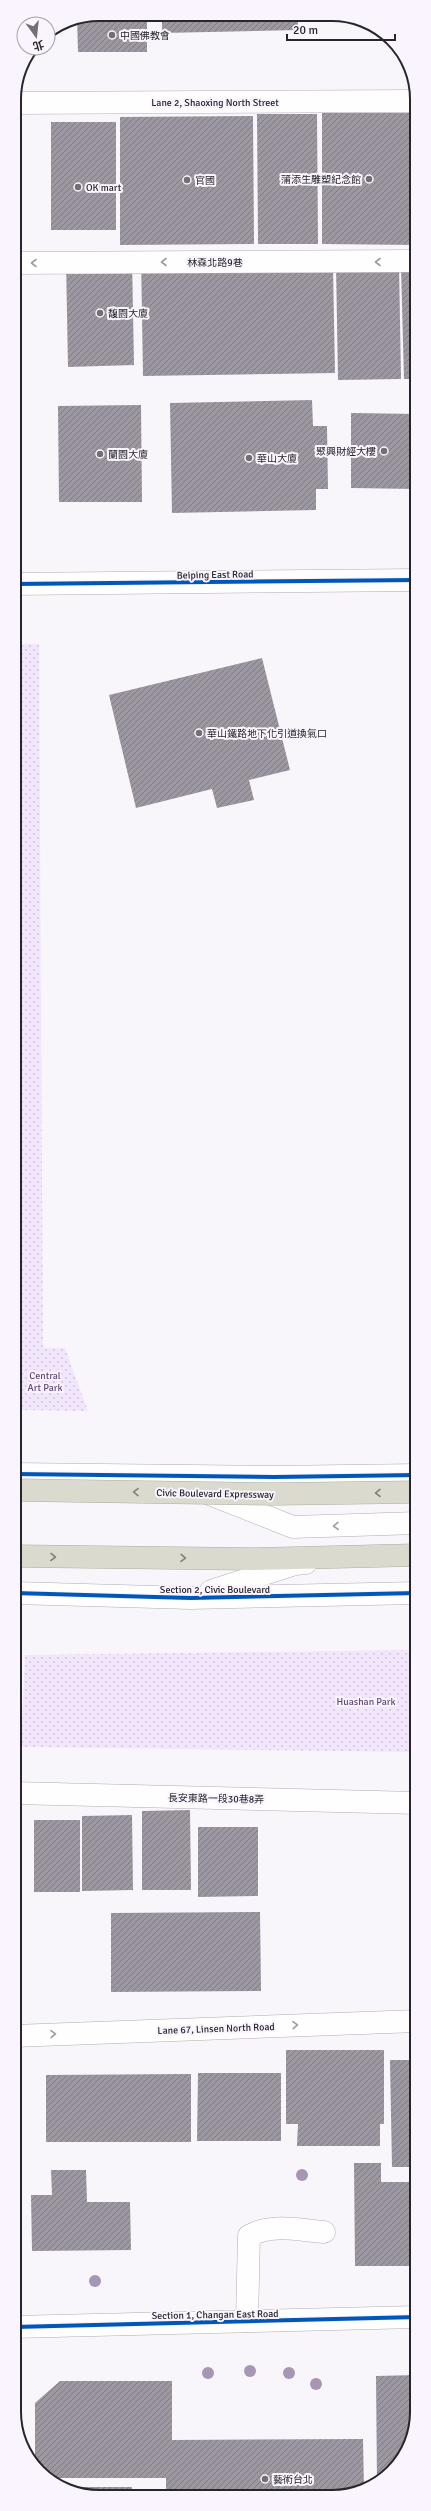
<svg xmlns="http://www.w3.org/2000/svg" width="431" height="2511" font-family="Signika,'Noto Sans TC',sans-serif">
  <style>
    .park { fill: url(#park-dots) }
    .building { fill: url(#building-hatch) }
    .lines { fill: none; stroke-linecap: round; stroke-linejoin: round }
    .minor-casing { stroke: #b0adb2; stroke-width: 23 }
    .highway-casing { stroke: #adaca1; stroke-width: 23 }
    .minor { stroke: #fefefe; stroke-width: 22 }
    .highway { stroke: #dadacf; stroke-width: 22 }
    .highway-bridge-casing { stroke: #adaca1; stroke-width: 23; stroke-linecap: butt }
    .highway-bridge { stroke: #dadacf; stroke-width: 22 }
    .cycleway-casing { stroke: #f9f4fd; stroke-width: 6 }
    .cycleway { stroke: #0057b8; stroke-width: 4 }
    .tree { fill: #a797b4 }
    .oneway { stroke: #9e9c9f }
    .oneway2 { stroke: #81807d }
    .poi-dot { fill: #716e74; stroke: #f9f4fd; stroke-width: 1.5 }
    .labels { text-anchor: middle; stroke-width: 4; stroke-linejoin: round; paint-order: stroke }
    .poi-label { font-size: 10px; fill: #28252b; stroke: #f9f4fd; text-anchor: start }
    .street-label { font-size: 10px; fill: #28252b; stroke: #f9f4fd }
    .park-label { font-size: 10px; fill: #64497a; stroke: #f9f4fd }
    .rim { fill: none; stroke: #28252b; stroke-width: 2 }
  </style>
  <defs>
    <pattern id="park-dots" width="8" height="8" patternUnits="userSpaceOnUse"><rect width="8" height="8" fill="#f2e6fd"/><path d="M2 2h.1M6 6h.1" fill="none" stroke="#d0c5d9" stroke-width="1.8" stroke-linecap="round"/></pattern>
    <pattern id="building-hatch" width="6" height="6" patternUnits="userSpaceOnUse"><rect width="6" height="6" fill="#9c97a0"/><path d="M-1 1l2-2M0 6l6-6M5 7l2-2" fill="none" stroke="#7f7b83"/></pattern>
  </defs>
  <rect width="100%" height="100%" fill="#f9f6fb"/>
  <g class="park">
    <polygon points="14,644 39,644 43,1348 65,1348 88,1411 14,1410"/>
    <polygon points="417,1650 417,1752 21,1747 25,1655"/>
  </g>
  <g class="building">
    <polygon points="99,14 147,15 147,52 78,52 77,18"/>
    <polygon points="162,15 298,16 298,30 162,33"/>
    <polygon points="322,113 417,113 417,245 322,244"/>
    <polygon points="257,114 317,114 318,244 258,244"/>
    <polygon points="253,116 254,244 120,245 120,117"/>
    <rect x="51" y="122" width="65" height="108"/>
    <polygon points="141,256 333,267 335,373 143,376"/>
    <polygon points="132,259 134,365 68,367 66,261"/>
    <polygon points="399,264 401,379 338,380 336,265"/>
    <polygon points="417,266 417,379 404,379 401,267"/>
    <polygon points="312,400 313,426 327,426 328,489 316,489 316,510 172,513 170,403"/>
    <polygon points="141,405 142,502 59,502 58,406"/>
    <polygon points="351,413 417,414 417,489 351,488"/>
    <polygon points="262,658 290,770 249,780 254,800 217,808 212,789 136,808 109,695"/>
    <polygon points="190,1810 191,1890 142,1890 142,1811"/>
    <polygon points="132,1815 133,1890 82,1891 82,1816"/>
    <rect x="34" y="1820" width="46" height="72"/>
    <polygon points="198,1827 258,1827 258,1896 198,1897"/>
    <polygon points="260,1912 261,1991 111,1992 111,1913"/>
    <polygon points="286,2050 384,2050 384,2124 380,2124 380,2146 297,2146 298,2124 286,2124"/>
    <polygon points="390,2060 417,2060 417,2167 392,2167"/>
    <polygon points="198,2073 281,2073 281,2141 197,2141"/>
    <polygon points="191,2074 191,2142 46,2142 46,2075"/>
    <polygon points="354,2163 381,2163 381,2182 417,2182 417,2266 355,2266"/>
    <polygon points="51,2170 86,2170 87,2202 130,2202 131,2250 32,2251 31,2195 52,2195"/>
    <polygon points="417,2375 417,2418 410,2445 392,2472 377,2483 376,2376"/>
    <polygon points="60,2381 172,2381 172,2440 363,2439 364,2490 338,2497 166,2495 166,2478 52,2478 35,2468 35,2403"/>
    <polygon points="66,2487 132,2487 132,2495 77,2494"/>
  </g>
  <g class="lines">
    <defs>
      <g id="minor">
        <polyline points="14,103 417,101"/>
        <polyline points="14,263 417,261"/>
        <polyline points="14,584 417,580"/>
        <polyline points="14,1474 274,1477 417,1475"/>
        <polyline points="207,1493 293,1527 417,1523"/>
        <polyline points="211,1591 295,1564 306,1563"/>
        <polyline points="14,1593 191,1598 417,1593"/>
        <polyline points="14,1793 417,1803"/>
        <polyline points="14,2036 417,2021"/>
        <path d="M247,2321L249,2236C271,2223 299,2230 324,2232"/>
        <polyline points="14,2327 417,2317"/>
      </g>
      <polyline id="highway" points="14,1556 254,1559 417,1555"/>
    </defs>
    <use href="#minor" class="minor-casing"/>
    <use href="#highway" class="highway-casing"/>
    <use href="#minor" class="minor"/>
    <use href="#highway" class="highway"/>
    <defs>
      <polyline id="highway-bridge" points="14,1490 274,1494 417,1492"/>
    </defs>
    <use href="#highway-bridge" class="highway-bridge-casing"/>
    <use href="#highway-bridge" class="highway-bridge"/>
    <defs>
      <g id="cycleway">
        <polyline points="14,584 417,580"/>
        <polyline points="14,1474 274,1477 417,1475"/>
        <polyline points="14,1593 191,1598 417,1593"/>
        <polyline points="14,2327 417,2317"/>
      </g>
    </defs>
    <use href="#cycleway" class="cycleway-casing"/>
    <use href="#cycleway" class="cycleway"/>
  </g>
  <g class="tree">
    <circle cx="302" cy="2175" r="6"/>
    <circle cx="95" cy="2281" r="6"/>
    <circle cx="250" cy="2371" r="6"/>
    <circle cx="208" cy="2373" r="6"/>
    <circle cx="289" cy="2373" r="6"/>
    <circle cx="316" cy="2384" r="6"/>
  </g>
  <defs><path id="oneway-chevron" d="M-2-3.5L2.5 0L-2 3.5" fill="none" stroke-width="1.6" stroke-linecap="round" stroke-linejoin="round"/></defs>
  <g class="oneway">
    <use href="#oneway-chevron" transform="translate(164 262) rotate(180)"/>
    <use href="#oneway-chevron" transform="translate(378 262) rotate(180)"/>
    <use href="#oneway-chevron" transform="translate(34 263) rotate(180)"/>
    <use href="#oneway-chevron" transform="translate(336 1526) rotate(178)"/>
    <use href="#oneway-chevron" transform="translate(295 2025) rotate(-2)"/>
    <use href="#oneway-chevron" transform="translate(53 2034) rotate(-2)"/>
  </g>
  <g class="oneway2">
    <use href="#oneway-chevron" transform="translate(136 1492) rotate(-179)"/>
    <use href="#oneway-chevron" transform="translate(378 1493) rotate(179)"/>
    <use href="#oneway-chevron" transform="translate(53 1557) rotate(1)"/>
    <use href="#oneway-chevron" transform="translate(183 1558) rotate(1)"/>
  </g>
  <g class="poi-dot">
    <circle cx="112" cy="35" r="4"/>
    <circle cx="369" cy="179" r="4"/>
    <circle cx="187" cy="180" r="4"/>
    <circle cx="78" cy="187" r="4"/>
    <circle cx="100" cy="313" r="4"/>
    <circle cx="384" cy="451" r="4"/>
    <circle cx="100" cy="454" r="4"/>
    <circle cx="249" cy="458" r="4"/>
    <circle cx="199" cy="733" r="4"/>
    <circle cx="265" cy="2479" r="4"/>
  </g>
  <g class="labels">
    <g class="poi-label">
      <text x="120" y="39">中國佛教會</text>
      <text x="361" y="183" text-anchor="end">蒲添生雕塑紀念館</text>
      <text x="195" y="184">官國</text>
      <text x="86" y="191">OK mart</text>
      <text x="108" y="317">馥園大廈</text>
      <text x="376" y="455" text-anchor="end">聚興財經大樓</text>
      <text x="108" y="458">蘭園大廈</text>
      <text x="257" y="462">華山大廈</text>
      <text x="207" y="737">華山鐵路地下化引道換氣口</text>
      <text x="273" y="2483">藝術台北</text>
    </g>
    <g class="street-label">
      <text x="215" y="106">Lane 2, Shaoxing North Street</text>
      <text x="215" y="266">林森北路9巷</text>
      <text transform="translate(215 574) rotate(-1)" y="4">Beiping East Road</text>
      <text transform="translate(215 1493) rotate(1)" y="4">Civic Boulevard Expressway</text>
      <text x="215" y="1593">Section 2, Civic Boulevard</text>
      <text transform="translate(216 1798) rotate(1)" y="4">長安東路一段30巷8弄</text>
      <text transform="translate(216 2028) rotate(-2)" y="4">Lane 67, Linsen North Road</text>
      <text transform="translate(215 2314) rotate(-1)" y="4">Section 1, Changan East Road</text>
    </g>
    <g class="park-label">
      <text x="45" y="1379">Central<tspan x="45" dy="12">Art Park</tspan></text>
      <text x="366" y="1705">Huashan Park</text>
    </g>
  </g>
  <path d="M0 0H431V2511H0ZM99 21H332A78 78 0 0 1 410 99V2412A78 78 0 0 1 332 2490H99A78 78 0 0 1 21 2412V99A78 78 0 0 1 99 21Z" fill="#f9f4fd" fill-rule="evenodd"/>
  <path class="rim" d="M99 21H332A78 78 0 0 1 410 99V2412A78 78 0 0 1 332 2490H99A78 78 0 0 1 21 2412V99A78 78 0 0 1 99 21Z"/>
  <g transform="translate(36 36) rotate(165)"><circle r="19" fill="#f9f4fd" stroke="#a5a1a9"/>
  <path d="M0-3L7 15L0 10L-7 15Z" fill="#716e74"/>
  <text y="-6" font-size="11" font-weight="bold" text-anchor="middle" fill="#28252b">北</text>
  </g>
  <path d="M287 34v6h108v-6" fill="none" stroke="#28252b" stroke-width="2"/>
  <text x="293" y="34" font-size="12" fill="#28252b" stroke="#f9f4fd" stroke-width="3" paint-order="stroke">20 m</text>
</svg>
